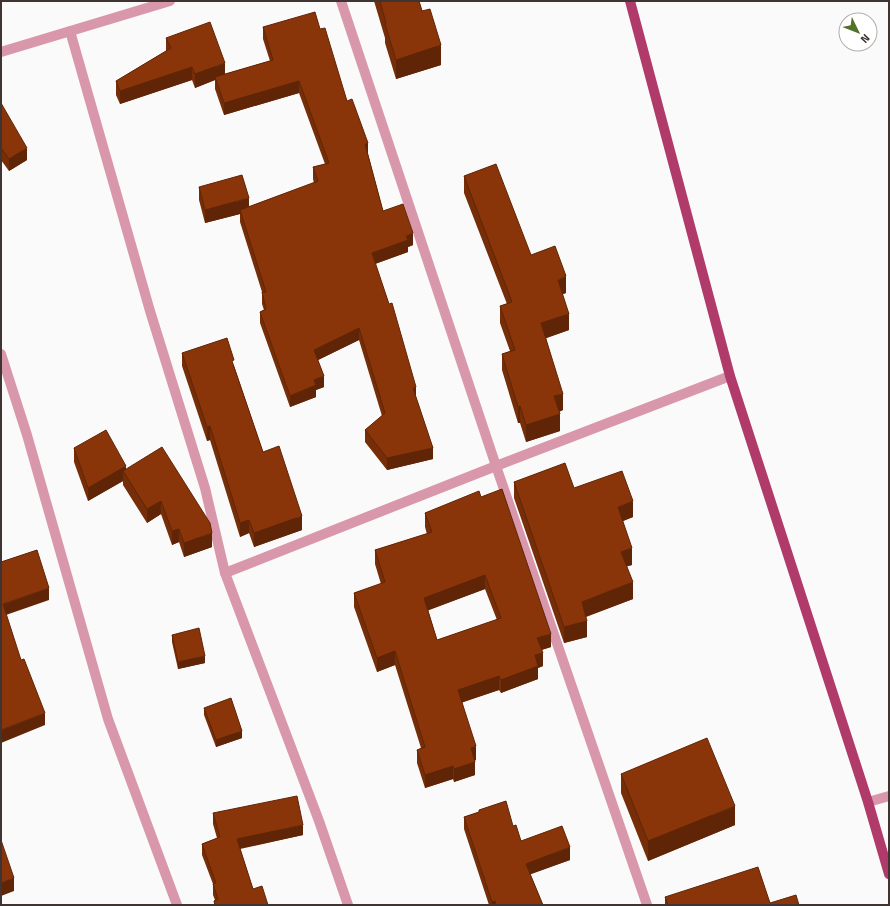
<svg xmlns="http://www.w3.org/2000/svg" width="890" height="906" font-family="'Titillium Web',sans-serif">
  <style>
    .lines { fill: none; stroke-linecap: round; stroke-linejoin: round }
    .street { stroke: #d997ab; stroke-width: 10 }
    .primary { stroke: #b03b6a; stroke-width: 10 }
    .wall { fill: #762e08; fill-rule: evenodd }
    .shaded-wall { fill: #602506 }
    .building { fill: #893509; stroke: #602506; fill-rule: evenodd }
  </style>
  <rect width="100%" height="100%" fill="#fafafa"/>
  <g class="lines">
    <g class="street">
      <polyline points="341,1 496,466 647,905"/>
      <polyline points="70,31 150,311 205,488 225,573 319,821 348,905"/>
      <polyline points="1,52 170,1"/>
      <polyline points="1,354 27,435 108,719 177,905"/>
      <polyline points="225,573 496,466 730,376"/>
      <polyline points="868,802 889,796"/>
    </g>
    <polyline class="primary" points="630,1 730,376 868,802 889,874"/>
  </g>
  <g class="wall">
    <polygon points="374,1 419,1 441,65 396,79 385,43 385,38"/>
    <polygon points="263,27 320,29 347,101 368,154 383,211 413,245 408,247 408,252 375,264 416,398 433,459 387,470 365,442 365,430 382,416 359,340 318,360 324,387 316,390 316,397 290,407 260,323 260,312 264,310 262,304 262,292 240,222 240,214 205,223 199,200 199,187 249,207 314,183 313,179 313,167 325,164 299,93 224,115 215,89 215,80 195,88 192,80 120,104 116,95 116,81 166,51 166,38 225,74 270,61 263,39"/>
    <polygon points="1,103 27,160 9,171 1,160"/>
    <polygon points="464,176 531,255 566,293 562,294 569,330 546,338 563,410 559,412 560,431 526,442 520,423 518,423 502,370 502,354 510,351 500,323 500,306 507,304 464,193"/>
    <polygon points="182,353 234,366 263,452 302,530 254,547 249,533 240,537 210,440 207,441 182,366"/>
    <polygon points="74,448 126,469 212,547 184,557 179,542 172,545 161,514 147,523 123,485 123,481 88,501 74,462"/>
    <polygon points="514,482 574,488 633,517 623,521 632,565 627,566 633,599 586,617 587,637 564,643 514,498"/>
    <path d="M481,497L551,647L542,650L543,666L538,668V679L501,693L499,690L462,702L476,760H475V775L454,782L453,779L425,788L417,763V750L421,748L395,665L377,672L354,607V593L381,584L375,564V550L427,534L425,527V513ZM485,589L497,620L437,640L428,610Z"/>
    <polygon points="172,635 205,663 178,669 172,642"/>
    <polygon points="204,708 242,738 216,747 204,715"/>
    <polygon points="621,774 735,825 648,861 621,793"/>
    <polygon points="479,810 513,826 521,841 570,860 530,874 543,905 489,905 464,829 464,817 479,812"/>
    <polygon points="213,813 303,835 240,849 253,889 268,905 214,905 214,901 215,900 213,895 213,884 202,855 202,844 217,838 213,824"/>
    <polygon points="665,897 770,903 799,905 665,905"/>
  </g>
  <g class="shaded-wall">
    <polygon points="441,45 441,65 396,79 396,60"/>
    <polygon points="225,63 225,76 215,77 215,80 195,88 195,74"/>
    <polygon points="192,67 192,80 120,104 120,91"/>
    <polygon points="299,81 299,93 224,115 224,103"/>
    <polygon points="368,143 368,154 365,156 365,144"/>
    <polygon points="27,148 27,160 9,171 9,159"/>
    <polygon points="249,198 249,211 240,210 240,214 205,223 205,210"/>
    <polygon points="413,233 413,245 408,247 408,252 372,265 372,253 406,236"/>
    <polygon points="566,276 566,293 558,296 558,280"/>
    <polygon points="569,314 569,330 541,340 541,323"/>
    <polygon points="359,328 359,340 314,362 314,350"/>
    <polygon points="324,376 324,387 316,390 316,397 290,407 290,396 314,380"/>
    <polygon points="416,387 416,398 413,388"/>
    <polygon points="563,394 563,410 554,413 554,396"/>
    <polygon points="520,406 520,423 518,423 518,407"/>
    <polygon points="560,414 560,431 526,442 526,425"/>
    <polygon points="210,426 210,440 207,441 207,427"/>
    <polygon points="433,448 433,459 387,470 387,458"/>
    <polygon points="126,466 126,475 123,471 123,481 88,501 88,488"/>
    <polygon points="161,501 161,514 147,523 147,509"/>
    <polygon points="633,501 633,517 618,523 618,507"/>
    <polygon points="302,516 302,530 254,547 254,533"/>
    <polygon points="249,520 249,533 240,537 240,523"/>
    <polygon points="179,529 179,542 172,545 172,531"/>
    <polygon points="212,533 212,547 184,557 184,543"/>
    <polygon points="632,548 632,565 621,568 621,552"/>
    <polygon points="485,575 485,589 424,612 424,598"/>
    <polygon points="633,582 633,599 582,618 582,602"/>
    <polygon points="49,588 49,600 3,616 3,604"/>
    <polygon points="587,621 587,637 564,643 564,627"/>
    <polygon points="551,634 551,647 537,651 537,638"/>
    <polygon points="395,651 395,665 377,672 377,658"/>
    <polygon points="543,653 543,666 538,668 538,679 501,693 501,680 535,655"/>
    <polygon points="205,656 205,663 178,669 178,662"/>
    <polygon points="499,676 499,690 458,704 458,690"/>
    <polygon points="45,713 45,725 1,743 1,730"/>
    <polygon points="242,731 242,738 216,747 216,740"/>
    <polygon points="476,746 476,760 471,762 471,748"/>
    <polygon points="475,762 475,775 454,782 454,769"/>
    <polygon points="453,766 453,779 425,788 425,775"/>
    <polygon points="735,806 735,825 648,861 648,841"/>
    <polygon points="303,825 303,835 237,849 237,839"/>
    <polygon points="570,847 570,860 526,876 526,864"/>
    <polygon points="14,878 14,891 1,896 1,883"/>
    <polygon points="495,901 495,905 492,905 492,902"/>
  </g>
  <g class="building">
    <polygon points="380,1 419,1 422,11 430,9 441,45 396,60 385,24 386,23"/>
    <polygon points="315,12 320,29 325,28 347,101 352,99 368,143 365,144 383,211 403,204 413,233 406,236 408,240 372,253 389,304 392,303 416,387 413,388 433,448 387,458 365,430 385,413 359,328 314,350 324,376 314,380 316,385 290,396 260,312 266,309 262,292 266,292 240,210 318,181 313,167 329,163 299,81 224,103 215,77 273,60 263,27"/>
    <polygon points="210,22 225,63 195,74 192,67 120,91 116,81 171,48 166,38"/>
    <polygon points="1,103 27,148 9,159 1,148"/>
    <polygon points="496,164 531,255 555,246 566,276 558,280 569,314 541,323 563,394 554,396 560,414 526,425 520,406 518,407 502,354 515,350 500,306 512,302 464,176"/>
    <polygon points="242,175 249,198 205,210 199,187"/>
    <polygon points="227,338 234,360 232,361 263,452 279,446 302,516 254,533 249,520 240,523 210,426 207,427 182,353"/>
    <polygon points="106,430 126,466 88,488 74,448"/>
    <polygon points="162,447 210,523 212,533 184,543 179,529 172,531 161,501 147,509 123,471"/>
    <polygon points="565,463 574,488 622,471 633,501 618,507 632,548 621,552 633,582 582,602 587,621 564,627 514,482"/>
    <path d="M502,489L551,634L537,638L543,653L535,655L538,666L501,680L499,676L458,690L476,746L471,748L475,762L454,769L453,766L425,775L417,750L425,747L395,651L377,658L354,593L385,582L375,550L432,532L425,513L479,491L481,497ZM485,575L501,618L437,640L424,598Z"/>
    <polygon points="37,550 49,588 3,604 21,660 24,659 45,713 1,730 1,562"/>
    <polygon points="199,628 205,656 178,662 172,635"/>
    <polygon points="231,698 242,731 216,740 204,708"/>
    <polygon points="707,738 735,806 648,841 621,774"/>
    <polygon points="297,796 303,825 237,839 253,889 262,886 268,905 215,905 214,901 218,899 213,884 216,883 202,844 220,837 213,813"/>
    <polygon points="506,801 513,826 516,825 521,841 562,826 570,847 526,864 543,905 496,905 495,901 492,902 464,817 479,812 479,810"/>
    <polygon points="1,840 14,878 1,883"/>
    <polygon points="758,867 770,903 796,895 799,905 668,905 665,897"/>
  </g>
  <rect width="890" height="906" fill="none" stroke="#403433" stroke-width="4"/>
  <g transform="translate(858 32) rotate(133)"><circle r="19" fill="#ffffff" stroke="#b3aead"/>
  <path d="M0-3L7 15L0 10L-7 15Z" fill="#517229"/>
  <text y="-6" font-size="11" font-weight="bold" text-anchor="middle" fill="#403433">N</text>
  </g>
</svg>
